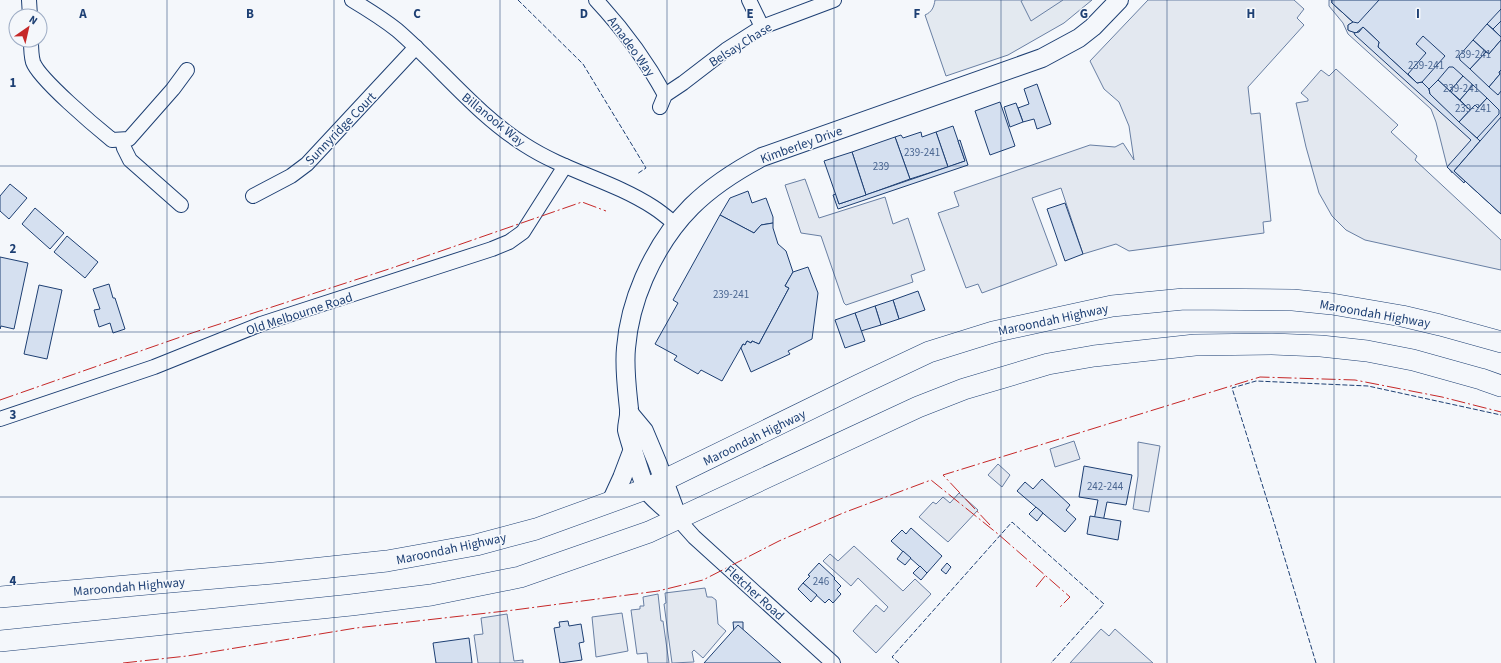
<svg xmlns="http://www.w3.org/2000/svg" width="1501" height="663" font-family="'Source Sans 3',sans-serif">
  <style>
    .green { fill: #e3e9f0; stroke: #687fa3 }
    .parking { fill: #e3e8f0; stroke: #687fa3 }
    .building { fill: #d5e0f0; stroke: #1d3f73 }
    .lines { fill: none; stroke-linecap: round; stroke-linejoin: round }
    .minor-casing { stroke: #1d3f73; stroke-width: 16 }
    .major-casing { stroke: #1d3f73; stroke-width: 20 }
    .highway-casing { stroke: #1d3f73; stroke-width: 22 }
    .minor { stroke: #f4f7fb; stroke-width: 14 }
    .major { stroke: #f4f7fb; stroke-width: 18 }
    .highway { stroke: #f4f7fb; stroke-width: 21 }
    .fence { stroke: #1d3f73; stroke-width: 1; stroke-dasharray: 5 2; stroke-linecap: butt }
    .power { stroke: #c62828; stroke-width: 1; stroke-dasharray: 14 3 2 3; stroke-linecap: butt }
    .grid { fill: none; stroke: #1d3f73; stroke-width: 1; stroke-opacity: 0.55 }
    .labels { text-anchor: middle; stroke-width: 3; stroke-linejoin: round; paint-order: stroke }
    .number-label { font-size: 11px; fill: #4b6792 }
    .street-label { font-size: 13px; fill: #1d3f73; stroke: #f4f7fb }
    .grid-label { font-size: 13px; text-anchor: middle; font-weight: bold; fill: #1d3f73; stroke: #f4f7fb; stroke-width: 3; stroke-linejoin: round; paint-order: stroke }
  </style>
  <rect width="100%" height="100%" fill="#f4f7fb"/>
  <path class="green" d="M935,0H1092L1064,23L1008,55L946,76L925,15C932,12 934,7 935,0Z"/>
  <g class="parking">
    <polygon points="1023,0 1063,0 1031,21 1021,1"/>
    <polygon points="1148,0 1294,0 1304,9 1297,18 1304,25 1248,87 1251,114 1260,113 1271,221 1263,222 1264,233 1129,251 1116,244 1083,254 1061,188 1032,198 1057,265 982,293 978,284 966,288 938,213 959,206 954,192 1090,145 1115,147 1123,143 1134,160 1129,126 1119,102 1104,89 1090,61"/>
    <polygon points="1329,0 1332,0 1332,3 1353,22 1348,25 1348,30 1350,31 1356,33 1363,27 1477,138 1452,173 1447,166 1436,122 1431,109 1348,34 1343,23 1329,6"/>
    <polygon points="1336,69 1398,125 1391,132 1417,156 1415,160 1501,240 1501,270 1365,240 1346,230 1332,216 1319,193 1306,147 1296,103 1308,101 1308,99 1301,93 1321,70 1329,76"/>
    <polygon points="805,179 819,218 885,197 893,224 908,218 925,270 911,275 913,282 846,305 844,303 821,236 801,233 785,185"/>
    <polygon points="1074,441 1080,459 1055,467 1050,449"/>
    <polygon points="1138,442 1160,446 1149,512 1133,509 1138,476"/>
    <polygon points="998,464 1010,475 1002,487 988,475"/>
    <polygon points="959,493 978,510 948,542 919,517 933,502 936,504 943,497 950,503"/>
    <polygon points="854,546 903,591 915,579 931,594 876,653 853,631 876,605 884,612 888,607 858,578 851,586 823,561 830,554 838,561"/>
    <polygon points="705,588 707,597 712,597 716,600 718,624 726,631 703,658 694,650 692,652 694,662 672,663 664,604 666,603 665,593"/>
    <polygon points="658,594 661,621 663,621 669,663 648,663 647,653 637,654 631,610 640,609 640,606 644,606 643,597"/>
    <polygon points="622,613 628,651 596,657 592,617"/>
    <polygon points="507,614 514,661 523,660 523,663 478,663 474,635 483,634 481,618"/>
    <polygon points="1101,629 1109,636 1115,629 1153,663 1070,663"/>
  </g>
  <g class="building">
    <polygon points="1332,0 1501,0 1501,214 1454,171 1480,141 1430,94 1429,89 1422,82 1417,83 1378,47 1379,42 1363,27 1356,33 1350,31 1348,30 1348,25 1353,22 1332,3"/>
    <polygon points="1332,0 1379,0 1358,23 1353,22 1332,3"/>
    <polygon points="1501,9 1501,21 1493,29 1487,24"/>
    <polygon points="1501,21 1501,37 1493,29"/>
    <polygon points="1487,24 1501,37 1501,40 1489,54 1473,40"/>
    <polygon points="1363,27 1379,42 1378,47 1417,83 1422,82 1429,89 1430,94 1480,141 1454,171 1465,181 1464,183 1447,167 1471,140 1355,35 1354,33 1359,32"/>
    <polygon points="1423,36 1445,56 1422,82 1417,83 1408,74 1426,53 1416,44"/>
    <polygon points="1473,40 1486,52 1470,69 1460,60 1459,56"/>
    <polygon points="1501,40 1501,70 1499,72 1500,74 1489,87 1470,69 1486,52 1489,54"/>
    <polygon points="1449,67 1453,67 1463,76 1450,91 1438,80"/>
    <polygon points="1501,70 1501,91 1498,95 1489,87 1500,74 1499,72"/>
    <polygon points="1463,76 1473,85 1460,100 1450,91"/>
    <polygon points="1438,80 1470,110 1459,122 1430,94 1429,89"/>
    <polygon points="1037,84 1051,124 1037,129 1034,119 1023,122 1018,108 1029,104 1024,89"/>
    <polygon points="1473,85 1487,98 1478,108 1475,105 1470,110 1460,100"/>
    <polygon points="1487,98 1499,110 1499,114 1477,138 1459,122 1475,105 1478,108"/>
    <polygon points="1000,102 1015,146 990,155 975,111"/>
    <polygon points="1016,103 1023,122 1010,127 1004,107"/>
    <polygon points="1501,117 1501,214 1454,171"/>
    <polygon points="953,126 965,161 948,167 936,132"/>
    <polygon points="921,132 922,137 936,132 948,167 910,179 895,137 901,135 903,138"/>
    <polygon points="895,137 910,179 866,195 852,152"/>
    <polygon points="960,140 968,165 838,209 833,195 836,194 839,204 965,161 958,141"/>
    <polygon points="852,152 866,195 839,204 824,161"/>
    <polygon points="10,184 27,198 9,219 0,211 0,196"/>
    <polygon points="748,191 752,203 766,198 773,217 773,223 761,225 754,233 720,215 730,198"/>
    <polygon points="1065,203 1083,254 1065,261 1047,209"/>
    <polygon points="35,208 64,233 50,249 22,224"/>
    <polygon points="720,215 754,233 761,225 773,223 773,228 778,244 786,251 793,272 785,286 789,288 759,344 752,341 751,343 747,341 745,345 743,344 722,381 701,370 698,374 674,360 677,356 655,344 678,303 673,300"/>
    <polygon points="67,236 98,262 85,278 54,252"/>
    <polygon points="0,257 28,263 14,329 1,326 0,329"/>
    <polygon points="808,267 818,293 812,339 788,351 790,354 751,372 741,348 743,344 745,345 747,341 751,343 752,341 759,344 789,288 785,286 793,272"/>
    <polygon points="109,284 113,298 115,298 125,329 113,333 110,323 99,327 94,310 100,309 93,289"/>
    <polygon points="39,285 62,290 47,359 24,354"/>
    <polygon points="918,291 925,310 899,319 893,300"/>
    <polygon points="893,300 899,319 881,325 875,306"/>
    <polygon points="875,306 881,325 861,331 855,313"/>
    <polygon points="855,313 865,341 845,348 835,320"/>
    <polygon points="1084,466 1132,475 1126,505 1107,502 1103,522 1094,520 1098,500 1079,497"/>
    <polygon points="1042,479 1070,505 1066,510 1076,519 1065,532 1017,491 1025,482 1033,489"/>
    <polygon points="1036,507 1043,513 1037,521 1029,514"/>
    <polygon points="1090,516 1121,521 1118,540 1087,534"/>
    <polygon points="911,528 942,556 927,573 891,541 902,530 906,534"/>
    <polygon points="903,551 911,558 905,565 897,559"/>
    <polygon points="819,563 835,578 834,579 841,586 837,590 841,594 833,603 829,599 825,603 803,583 810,576 808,575"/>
    <polygon points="947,563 951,567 946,574 941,570"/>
    <polygon points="920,566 927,573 921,580 913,573"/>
    <polygon points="803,583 817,595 811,602 798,589"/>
    <polygon points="568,621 569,626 581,624 584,642 579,643 582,660 560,663 554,628 560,627 559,622"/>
    <polygon points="733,622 743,622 743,631 734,632"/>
    <polygon points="738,625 781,663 704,663"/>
    <polygon points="469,638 472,663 436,663 433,643"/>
  </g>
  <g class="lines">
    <defs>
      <g id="minor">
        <polyline points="29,0 30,16"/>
        <path d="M352,0C367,9 383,19 397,30C441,68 476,114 525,145C565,171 613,181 653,207C661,212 668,218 675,224"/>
        <path d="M596,0C623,29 646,60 665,95"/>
        <polyline points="749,0 762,27"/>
        <path d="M31,40C31,47 31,55 33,62C39,79 96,127 112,140L129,139L173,89L187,70"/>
        <polyline points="660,107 665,95 683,83 726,50 762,27 834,0"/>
        <polyline points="122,140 124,148 130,160 181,205"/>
        <polyline points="253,196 291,176 307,164 416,47"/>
        <polyline points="0,419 154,367 261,324 492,249 509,242 523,232 565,166"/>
        <polyline points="678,519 694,537 833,663"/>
      </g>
      <g id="major">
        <polyline points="629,413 644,431 657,462 677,516"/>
        <polyline points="611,502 622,478 633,449"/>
        <path d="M678,519C668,510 655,501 647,490C644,487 628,435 627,430C627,423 630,416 629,409C627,389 624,368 626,348C628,323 634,301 644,278C670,219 705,187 762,157L1042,58L1079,38L1093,27L1119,0"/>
      </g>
      <g id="highway">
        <polyline points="0,597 274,573 387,561 476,545 536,529 646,489 859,385 929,352 993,332 1112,306 1184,299 1293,300 1332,304 1402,316 1440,325 1501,342"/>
        <polyline points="0,641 351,605 431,595 520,577 649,532 918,407 964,389 1048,364 1094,356 1195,345 1272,344 1321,346 1367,351 1413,360 1481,379 1501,386"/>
      </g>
    </defs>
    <use href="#minor" class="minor-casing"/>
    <use href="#major" class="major-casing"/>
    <use href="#highway" class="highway-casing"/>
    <use href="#minor" class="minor"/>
    <use href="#major" class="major"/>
    <use href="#highway" class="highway"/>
    <g class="fence">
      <polyline points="518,0 583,64 646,168 637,174"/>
      <polyline points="899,663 892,657 1012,522 1104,604 1051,663"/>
      <polyline points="1316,663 1273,519 1232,388 1256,381 1368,386 1501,415"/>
    </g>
    <g class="power">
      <polyline points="0,400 192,333 392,268 582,202 606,211"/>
      <polyline points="990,525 943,475 1260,377 1355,380 1442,397 1501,412"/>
      <polyline points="1036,587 1045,576"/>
      <polyline points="123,663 187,656 356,628 514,610 658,591 703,580 779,541 843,513 931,480 998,534 1070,597 1059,608"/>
    </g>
  </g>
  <path class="grid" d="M167,0V663M334,0V663M500,0V663M667,0V663M834,0V663M1001,0V663M1167,0V663M1334,0V663M0,166H1501M0,332H1501M0,497H1501"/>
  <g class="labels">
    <g class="number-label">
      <text x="1473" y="58">239-241</text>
      <text x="1426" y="69">239-241</text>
      <text x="1461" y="92">239-241</text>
      <text x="1473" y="112">239-241</text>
      <text x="922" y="156">239-241</text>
      <text x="881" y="170">239</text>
      <text x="731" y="298">239-241</text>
      <text x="1105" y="490">242-244</text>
      <text x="821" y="585">246</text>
    </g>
    <g class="street-label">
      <text transform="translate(740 44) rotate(-32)" y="5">Belsay Chase</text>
      <text transform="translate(632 46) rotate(54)" y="5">Amadeo Way</text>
      <text transform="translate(494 119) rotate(39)" y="5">Billanook Way</text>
      <text transform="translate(340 128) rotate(-46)" y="5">Sunnyridge Court</text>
      <text transform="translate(801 144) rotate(-20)" y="5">Kimberley Drive</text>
      <text transform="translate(299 313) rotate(-18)" y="5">Old Melbourne Road</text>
      <text transform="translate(1375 313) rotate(10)" y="5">Maroondah Highway</text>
      <text transform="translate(1053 319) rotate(-12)" y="5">Maroondah Highway</text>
      <text transform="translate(754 437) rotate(-26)" y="5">Maroondah Highway</text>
      <text transform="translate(451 548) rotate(-12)" y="5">Maroondah Highway</text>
      <text transform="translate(129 586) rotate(-5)" y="5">Maroondah Highway</text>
      <text transform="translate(755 592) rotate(42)" y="5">Fletcher Road</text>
    </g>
  </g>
  <g class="grid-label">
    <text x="83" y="18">A</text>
    <text x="250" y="18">B</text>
    <text x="417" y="18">C</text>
    <text x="584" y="18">D</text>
    <text x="750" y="18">E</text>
    <text x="917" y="18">F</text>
    <text x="1084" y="18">G</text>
    <text x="1251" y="18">H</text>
    <text x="1418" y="18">I</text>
    <text x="13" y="87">1</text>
    <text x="13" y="253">2</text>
    <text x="13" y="419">3</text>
    <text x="13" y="585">4</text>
  </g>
  <g transform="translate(28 28) rotate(34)"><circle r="19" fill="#f4f7fb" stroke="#9eadc5"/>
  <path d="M0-3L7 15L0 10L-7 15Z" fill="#c62828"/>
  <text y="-6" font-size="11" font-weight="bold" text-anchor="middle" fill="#1d3f73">N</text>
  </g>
</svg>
